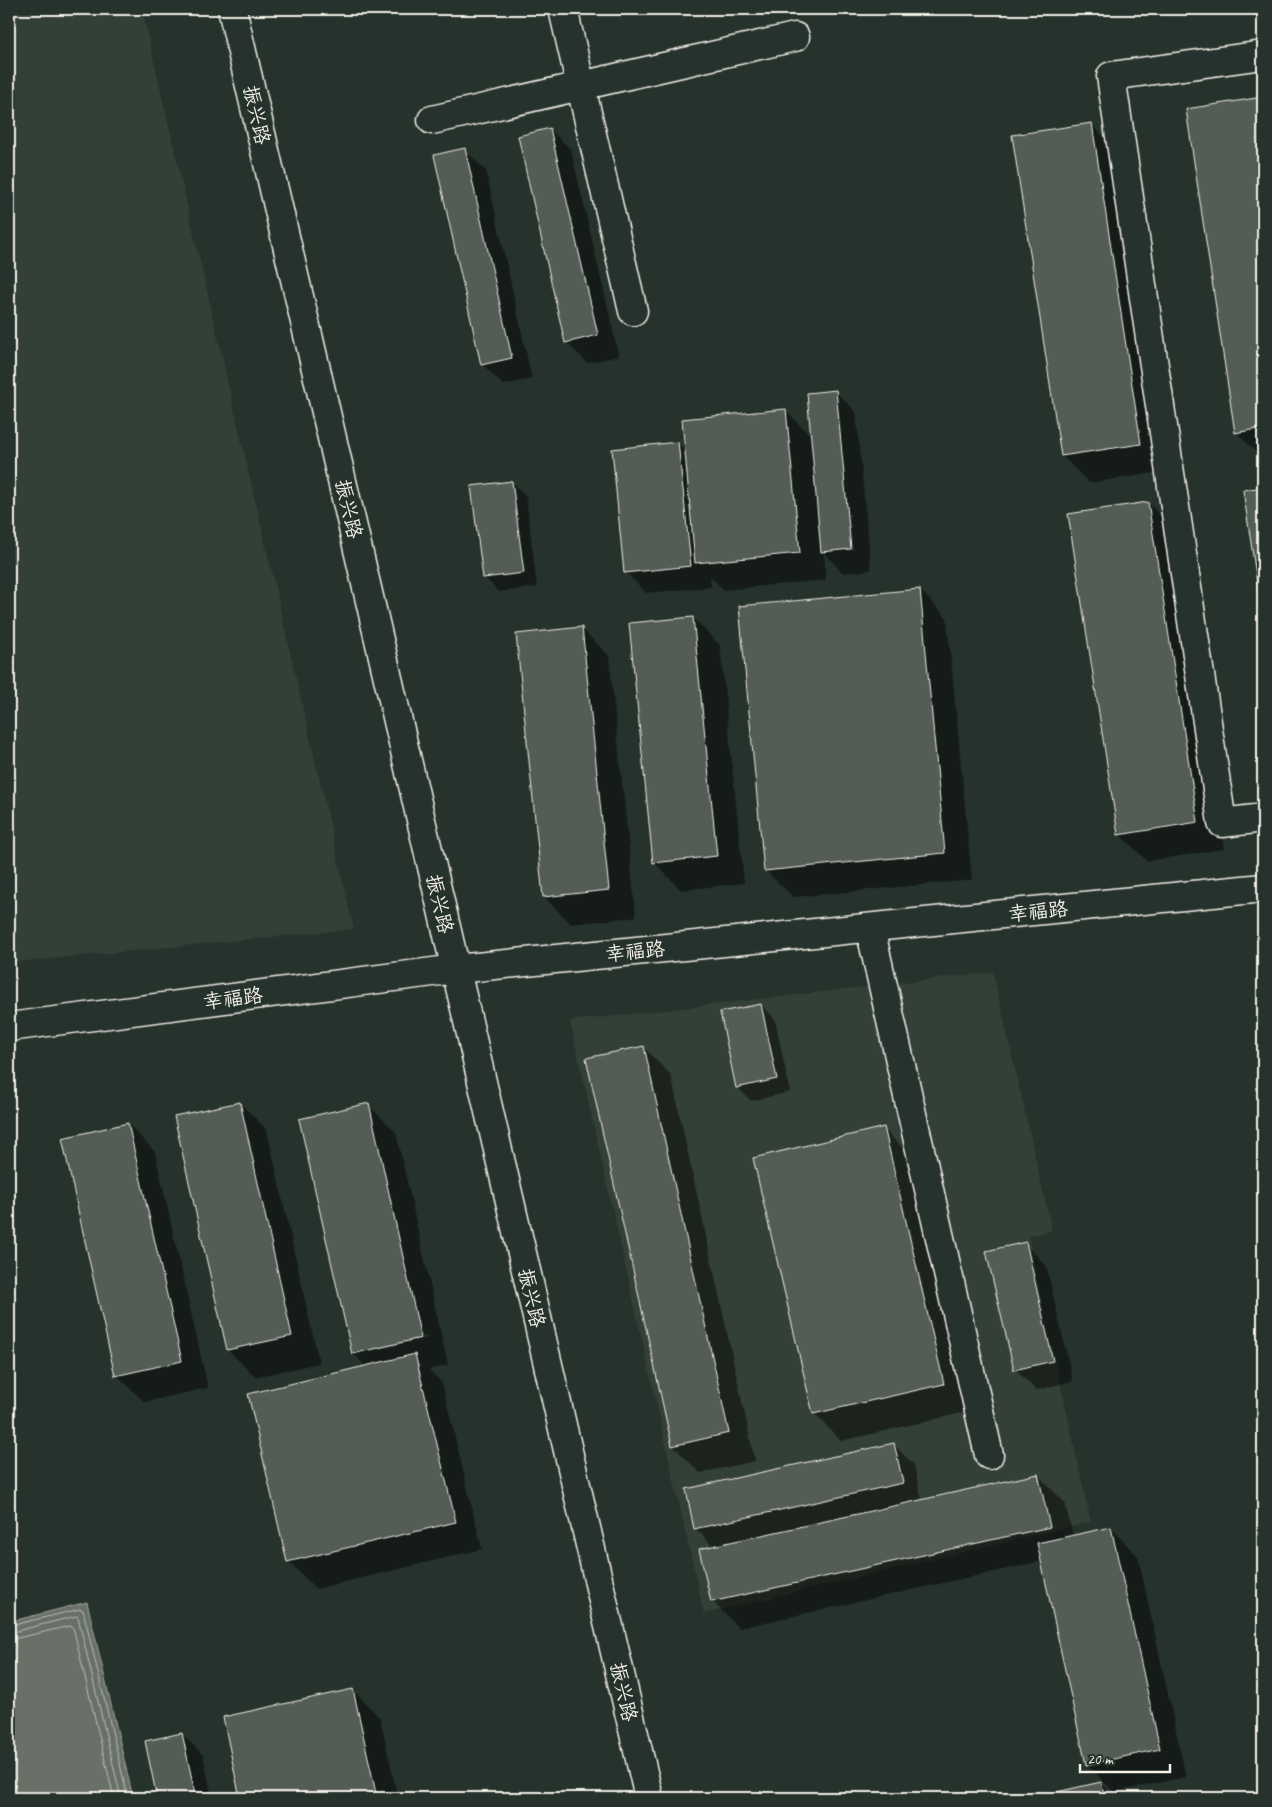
<svg xmlns="http://www.w3.org/2000/svg" width="1272" height="1807" font-family="Caveat,'LXGW WenKai TC',sans-serif">
  <style>
    .built { fill: #333f39 }
    .water { fill: #676f68; stroke: #9fa39b }
    .shadow { fill: #0007; fill-rule: evenodd }
    .lines { fill: none; stroke-linecap: round; stroke-linejoin: round }
    .shore { stroke: #bcbdb5; stroke-width: 1 }
    .building { fill: #525c55; stroke: #f4f1e8 }
    .minor-casing { stroke: #f4f1e8; stroke-width: 31 }
    .minor { stroke: #26332d; stroke-width: 28 }
    .labels { text-anchor: middle; stroke-width: 4.5; stroke-linejoin: round; paint-order: stroke }
    .street-label { font-size: 20px; fill: #f4f1e8; stroke: #26332d }
  </style>
  <rect width="100%" height="100%" fill="#26332d"/>
  <filter id="ink" filterUnits="userSpaceOnUse"><feTurbulence type="fractalNoise" baseFrequency=".02" numOctaves="2"/><feDisplacementMap in="SourceGraphic" scale="10" xChannelSelector="R" yChannelSelector="G"/><feConvolveMatrix kernelMatrix="1 2 1 2 8 2 1 2 1" color-interpolation-filters="sRGB"/></filter>
  <g filter="url(#ink)">
    <g class="built">
      <polygon points="9,9 142,9 354,929 9,963"/>
      <polygon points="993,972 1052,1231 1028,1236 1091,1522 704,1614 570,1021"/>
    </g>
    <polygon class="water" points="87,1602 133,1798 9,1798 9,1622"/>
    <g class="shadow">
      <polygon points="1263,99 1263,459 1236,432 1188,110"/>
      <polygon points="1092,125 1119,152 1168,471 1089,483 1062,456"/>
      <polygon points="550,129 571,150 619,356 587,363 566,342"/>
      <polygon points="465,150 486,171 532,379 503,385 482,364"/>
      <polygon points="836,392 856,412 871,570 843,573 824,553 826,580 724,590 710,576 711,587 646,593 626,572 678,444 686,452 785,410 812,437"/>
      <polygon points="512,482 526,496 537,587 499,592 485,578 473,487"/>
      <polygon points="1263,488 1263,614 1244,491"/>
      <polygon points="1148,503 1175,530 1225,849 1147,861 1119,834"/>
      <polygon points="920,590 947,618 972,880 793,897 765,870"/>
      <polygon points="693,618 720,645 744,883 681,890 654,862"/>
      <polygon points="581,628 609,656 636,917 571,924 544,897"/>
      <polygon points="761,1005 775,1019 790,1092 751,1101 737,1087"/>
      <polygon points="643,1047 671,1075 755,1461 700,1473 673,1446"/>
      <polygon points="240,1103 267,1130 319,1363 255,1377 228,1350"/>
      <path d="M368,1105L396,1132L448,1365L429,1370L442,1383L482,1549L316,1589L288,1561L366,1367L353,1353ZM427,1336V1338L371,1351V1348Z"/>
      <polygon points="128,1124 155,1152 208,1388 144,1402 117,1375"/>
      <polygon points="883,1129 911,1156 970,1411 841,1441 814,1413"/>
      <polygon points="1025,1244 1046,1265 1073,1381 1036,1390 1015,1369"/>
      <polygon points="893,1444 914,1465 922,1501 1038,1475 1065,1503 1073,1537 1111,1528 1138,1556 1186,1777 1114,1792 1087,1765 1043,1561 739,1628 712,1601 714,1547 695,1528"/>
      <polygon points="353,1690 380,1718 398,1798 241,1798 224,1718"/>
      <polygon points="182,1734 203,1755 212,1798 158,1798 146,1742"/>
      <polygon points="1101,1783 1116,1798 1036,1798"/>
    </g>
    <g class="lines">
      <g class="shore">
        <polyline points="9,1626 80,1609 83,1610 128,1798"/>
        <polyline points="9,1633 76,1616 78,1617 121,1798"/>
        <polyline points="9,1640 70,1626 73,1627 114,1798"/>
      </g>
    </g>
    <g class="building">
      <polygon points="1263,97 1263,428 1235,433 1186,109"/>
      <polygon points="1092,123 1141,444 1061,456 1012,135"/>
      <polygon points="550,128 598,335 565,343 518,136"/>
      <polygon points="465,148 512,358 481,365 434,155"/>
      <polygon points="836,390 851,549 821,552 807,393"/>
      <polygon points="786,409 800,553 695,563 682,419"/>
      <polygon points="678,442 691,566 624,573 612,449"/>
      <polygon points="512,481 524,573 483,578 471,486"/>
      <polygon points="1263,487 1263,622 1243,490"/>
      <polygon points="1148,502 1198,822 1118,835 1068,514"/>
      <polygon points="920,589 945,853 764,871 739,606"/>
      <polygon points="693,617 717,856 653,863 629,623"/>
      <polygon points="582,627 609,890 543,897 516,634"/>
      <polygon points="761,1004 777,1079 736,1088 720,1012"/>
      <polygon points="644,1046 729,1433 672,1446 586,1058"/>
      <polygon points="240,1102 292,1336 227,1350 174,1116"/>
      <polygon points="369,1103 421,1338 352,1354 299,1119"/>
      <polygon points="128,1123 182,1361 115,1376 62,1138"/>
      <polygon points="884,1127 944,1384 813,1414 753,1158"/>
      <polygon points="1026,1242 1053,1361 1014,1370 986,1251"/>
      <polygon points="415,1354 456,1522 287,1562 248,1394"/>
      <polygon points="894,1443 903,1483 694,1529 686,1489"/>
      <polygon points="1038,1474 1050,1527 711,1602 699,1549"/>
      <polygon points="1111,1527 1160,1749 1086,1765 1037,1543"/>
      <polygon points="353,1689 377,1798 240,1798 223,1717"/>
      <polygon points="182,1733 196,1798 157,1798 145,1741"/>
      <polygon points="1101,1782 1105,1798 1030,1798"/>
    </g>
    <g class="lines">
      <defs>
        <g id="minor">
          <polyline points="232,9 649,1798"/>
          <polyline points="563,9 633,311"/>
          <polyline points="1263,55 1111,76 1222,823 1263,818"/>
          <polyline points="432,120 795,37"/>
          <polyline points="870,928 989,1455"/>
          <polyline points="9,1027 456,969 1263,888"/>
        </g>
      </defs>
      <use href="#minor" class="minor-casing"/>
      <use href="#minor" class="minor"/>
    </g>
  </g>
  <g class="labels">
    <g class="street-label">
      <text transform="translate(257 115) rotate(77)" y="7">振兴路</text>
      <text transform="translate(349 509) rotate(77)" y="7">振兴路</text>
      <text transform="translate(440 904) rotate(77)" y="7">振兴路</text>
      <text transform="translate(1038 911) rotate(-6)" y="7">幸福路</text>
      <text transform="translate(635 951) rotate(-6)" y="7">幸福路</text>
      <text transform="translate(233 998) rotate(-7)" y="7">幸福路</text>
      <text transform="translate(532 1298) rotate(77)" y="7">振兴路</text>
      <text transform="translate(624 1692) rotate(77)" y="7">振兴路</text>
    </g>
  </g>
  <rect width="1272" height="1807" fill="none" stroke="#26332d" stroke-width="30"/>
  <rect x="15" y="15" width="1242" height="1777" fill="none" stroke="#f4f1e8" stroke-width="2" filter="url(#ink)"/>
  <path d="M1080 1764v8h90v-8" fill="none" stroke="#f4f1e8" stroke-width="2.5"/>
  <text x="1087" y="1764" font-size="15" fill="#f4f1e8" stroke="#26332d" stroke-width="4" paint-order="stroke">20 m</text>
</svg>
